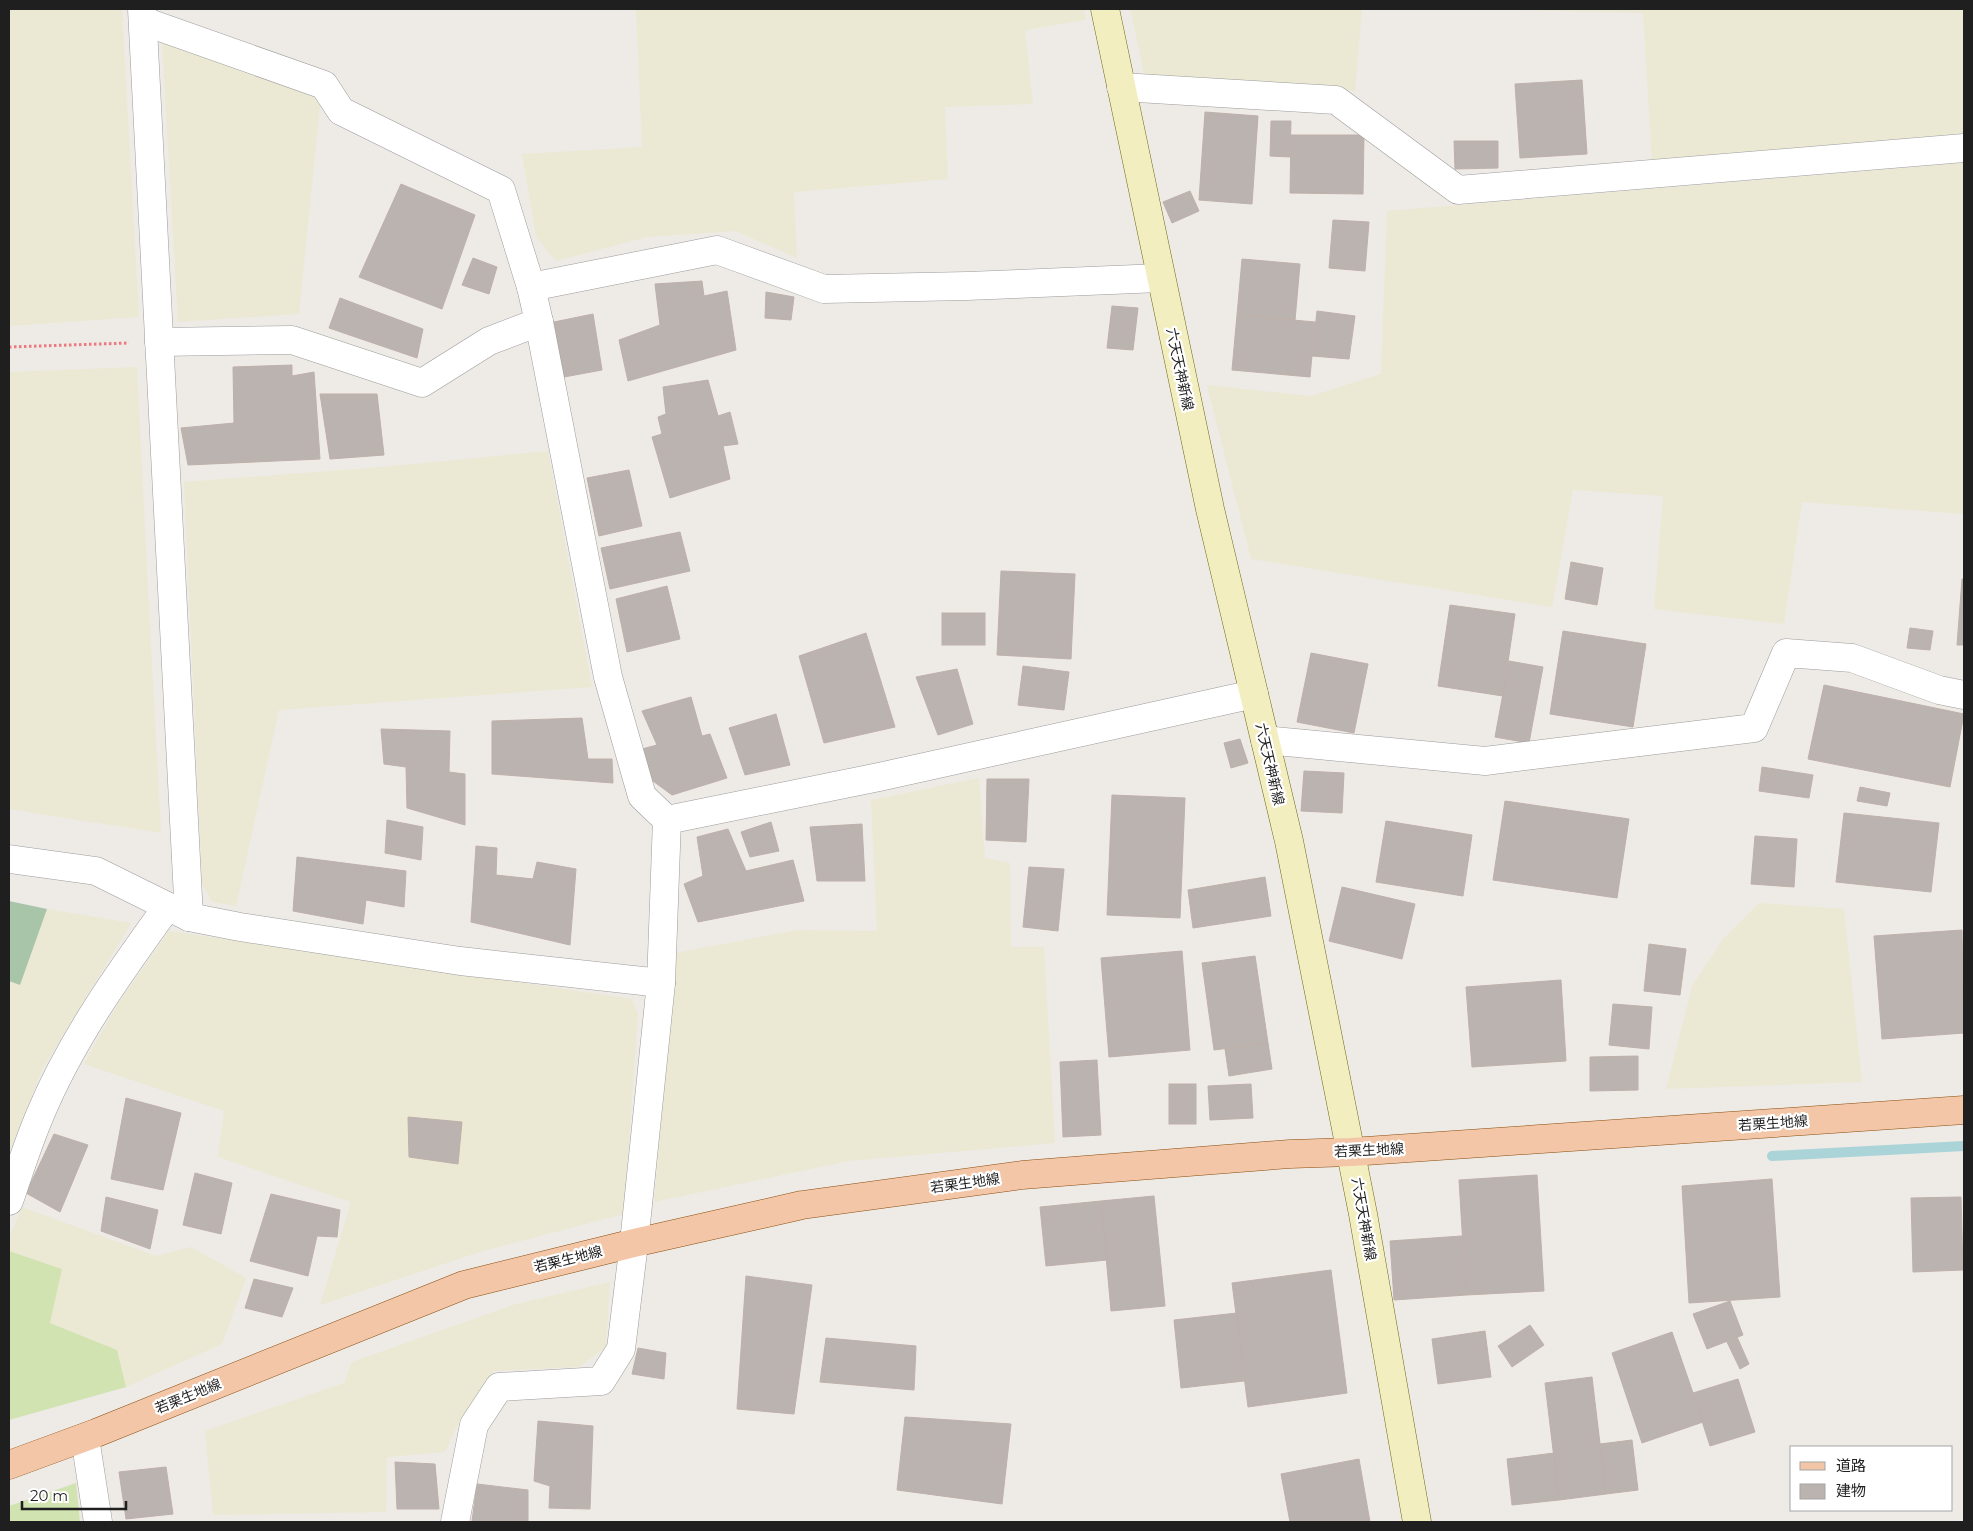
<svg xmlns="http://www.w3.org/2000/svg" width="1973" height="1531" font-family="Montserrat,'Noto Sans JP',sans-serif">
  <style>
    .farmland { fill: #ebe9d3 }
    .grass { fill: #d1e3b1 }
    .cemetery { fill: #a9c5a9 }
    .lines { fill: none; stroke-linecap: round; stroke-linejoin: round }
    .stream { stroke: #abd4d8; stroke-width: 10 }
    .building { fill: #bbb3af; stroke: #bfb0aa }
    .street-casing { stroke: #9c9c9c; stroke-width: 29 }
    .secondary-casing { stroke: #6b6710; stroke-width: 29 }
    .primary-casing { stroke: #8a4e0f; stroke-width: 29 }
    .path { stroke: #ec797f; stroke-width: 3; stroke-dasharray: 2.5 2.5; stroke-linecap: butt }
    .street { stroke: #fff; stroke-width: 28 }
    .secondary { stroke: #f3eebf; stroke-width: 28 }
    .primary { stroke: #f2c6a7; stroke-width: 28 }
    .labels { text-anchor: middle; stroke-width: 4.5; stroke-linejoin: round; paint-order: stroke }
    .street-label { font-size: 14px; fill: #1f1f1f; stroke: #fff }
  </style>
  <rect width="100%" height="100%" fill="#eeeae6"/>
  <g class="farmland">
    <polygon points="9,9 122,9 139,317 9,326"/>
    <polygon points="636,9 1084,9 1086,20 1025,30 1033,104 945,107 948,179 794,192 797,258 736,231 647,237 556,261 536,237 522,154 642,147"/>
    <polygon points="1130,9 1362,9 1355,91 1145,77"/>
    <polygon points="1473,9 1964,9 1964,135 1652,161 1643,13"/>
    <polygon points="162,41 313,95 320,105 299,314 178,322"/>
    <polygon points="1964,163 1964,514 1802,502 1784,624 1654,609 1663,496 1573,490 1552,607 1251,559 1207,385 1311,396 1381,374 1387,211"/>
    <polygon points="137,367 148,589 161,833 9,809 9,372"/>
    <polygon points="548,451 592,687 279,710 236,906 212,902 202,884 184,482 382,467"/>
    <polygon points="979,778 985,858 1010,863 1011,947 1044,947 1055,1143 848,1161 654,1202 676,953 797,930 877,931 871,800"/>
    <polygon points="1759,903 1844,909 1862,1082 1666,1089 1692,986 1723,939"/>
    <polygon points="47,909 131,923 42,1070 9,1153 9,981 20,984"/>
    <polygon points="169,931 632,999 638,1014 624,1214 483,1251 320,1305 351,1202 218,1157 224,1111 84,1064 117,1005"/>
    <polygon points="22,1207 156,1256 191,1247 246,1278 222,1344 126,1387 117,1350 50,1323 62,1269 9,1251 9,1238"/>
    <polygon points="610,1282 606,1347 579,1367 494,1371 458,1424 445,1452 387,1457 386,1512 213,1515 205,1431 344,1383 352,1362 516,1304"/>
  </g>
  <g class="grass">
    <polygon points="9,1251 62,1269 50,1323 117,1350 126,1387 9,1420"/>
    <polygon points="76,1483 80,1522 9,1522 9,1506"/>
  </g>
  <polygon class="cemetery" points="9,901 47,909 20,985 9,981"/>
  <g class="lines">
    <polyline class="stream" points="1772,1156 1964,1146"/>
  </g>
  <g class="building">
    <polygon points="1582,80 1587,154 1520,158 1515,84"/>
    <polygon points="1205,112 1258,116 1252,204 1199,200"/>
    <polygon points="1271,121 1291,121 1290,157 1270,156"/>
    <polygon points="1291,135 1364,135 1363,194 1290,193"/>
    <polygon points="1454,141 1498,141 1498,168 1455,169"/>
    <polygon points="401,184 475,215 442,309 359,277"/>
    <polygon points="1190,191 1199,211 1172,223 1163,202"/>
    <polygon points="1333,220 1369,222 1365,271 1329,268"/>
    <polygon points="473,258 497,267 489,294 462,285"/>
    <polygon points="1242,259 1300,264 1295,320 1237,315"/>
    <polygon points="702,281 704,296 727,291 736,350 628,381 619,340 660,325 655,284"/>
    <polygon points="766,292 794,297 791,320 765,318"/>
    <polygon points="340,298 423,329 417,358 329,328"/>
    <polygon points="1112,306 1138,308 1133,350 1107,348"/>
    <polygon points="1317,311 1355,316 1349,359 1312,356"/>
    <polygon points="593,314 602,370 564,377 554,322"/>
    <polygon points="1237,315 1315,322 1310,377 1232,370"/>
    <polygon points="292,365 292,376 314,372 320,459 188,465 181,428 234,423 233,367"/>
    <polygon points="708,380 718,416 730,412 738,444 723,446 730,479 670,498 652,437 662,434 658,417 666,414 663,387"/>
    <polygon points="320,394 377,394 384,455 330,459"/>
    <polygon points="629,470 642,526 599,536 587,478"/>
    <polygon points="680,532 690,571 610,589 601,548"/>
    <polygon points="1571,562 1603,568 1597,605 1565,599"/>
    <polygon points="1001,571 1075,574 1071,659 997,655"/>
    <polygon points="1962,579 1964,579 1964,645 1957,645"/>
    <polygon points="667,586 680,639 627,652 616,599"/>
    <polygon points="1450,605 1515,614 1503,696 1438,686"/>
    <rect x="942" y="613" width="43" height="32"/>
    <polygon points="1910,628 1933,631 1930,650 1907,648"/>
    <polygon points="1563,631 1646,644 1633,727 1550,714"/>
    <polygon points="866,633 895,727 824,743 799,656"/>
    <polygon points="1311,653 1368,664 1354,733 1297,722"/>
    <polygon points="1509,661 1543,667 1529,743 1495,737"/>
    <polygon points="1023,666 1069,672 1064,710 1018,705"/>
    <polygon points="957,669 973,724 938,735 916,677"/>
    <polygon points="1824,685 1964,714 1950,787 1808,759"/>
    <polygon points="691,697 702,736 710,734 727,778 672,795 653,781 642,749 657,745 642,711"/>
    <polygon points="776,714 790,765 745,775 729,728"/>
    <polygon points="582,718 588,759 612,759 613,783 492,774 492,721"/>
    <polygon points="381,729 450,731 449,772 465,774 465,825 407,808 406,767 384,764"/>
    <polygon points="1240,739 1248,763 1231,768 1224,743"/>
    <polygon points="1762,767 1813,775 1809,798 1759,791"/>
    <polygon points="1304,771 1344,773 1342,813 1301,811"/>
    <polygon points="987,779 1029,779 1026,842 986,840"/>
    <polygon points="1860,787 1890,793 1887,806 1857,801"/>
    <polygon points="1112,795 1185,798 1180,918 1107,915"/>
    <polygon points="1505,801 1629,819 1617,898 1493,880"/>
    <polygon points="1844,813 1939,823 1931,892 1836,882"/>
    <polygon points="387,820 423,827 421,860 385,853"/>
    <polygon points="1386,821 1472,835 1463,896 1376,882"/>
    <polygon points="771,822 779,851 750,857 741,832"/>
    <polygon points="862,824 865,881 817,881 810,827"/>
    <polygon points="728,829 746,871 793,860 804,901 698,922 684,884 703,876 697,837"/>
    <polygon points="1755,836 1797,839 1794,887 1751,884"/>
    <polygon points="476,846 497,848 496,875 533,879 537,862 576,869 570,945 471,922"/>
    <polygon points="297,857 406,871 404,907 366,900 363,924 293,911"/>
    <polygon points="1029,867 1064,869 1058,931 1023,927"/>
    <polygon points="1265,877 1271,916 1193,928 1188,890"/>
    <polygon points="1342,887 1415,904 1402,959 1329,941"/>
    <polygon points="1962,930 1964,1033 1882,1039 1874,936"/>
    <polygon points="1649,944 1686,949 1680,995 1644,991"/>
    <polygon points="1182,951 1190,1050 1109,1057 1101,958"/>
    <polygon points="1255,956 1268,1043 1214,1050 1202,963"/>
    <polygon points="1561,980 1566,1061 1472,1067 1466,987"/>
    <polygon points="1613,1004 1652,1007 1649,1049 1609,1045"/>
    <polygon points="1268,1043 1272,1069 1229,1076 1225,1049"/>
    <polygon points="1638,1056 1638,1090 1590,1091 1590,1057"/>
    <polygon points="1097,1060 1101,1135 1063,1137 1060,1062"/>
    <rect x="1169" y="1084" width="27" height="40"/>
    <polygon points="1251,1084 1253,1118 1210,1120 1208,1086"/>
    <polygon points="126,1098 181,1113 163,1190 111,1179"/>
    <polygon points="408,1117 462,1122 458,1164 409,1157"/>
    <polygon points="54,1134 88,1145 60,1212 26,1193"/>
    <polygon points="195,1173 232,1183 221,1234 183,1225"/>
    <polygon points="1537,1175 1544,1291 1466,1295 1459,1180"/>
    <polygon points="1772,1179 1780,1297 1689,1303 1682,1186"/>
    <polygon points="271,1194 340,1210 337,1237 317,1236 308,1276 250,1261"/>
    <polygon points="1154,1196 1165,1306 1111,1311 1101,1201"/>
    <polygon points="106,1197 158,1210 150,1249 101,1231"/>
    <polygon points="1961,1197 1963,1270 1913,1272 1911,1198"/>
    <polygon points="1101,1201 1107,1260 1046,1266 1040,1207"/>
    <polygon points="1462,1236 1466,1295 1394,1300 1390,1241"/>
    <polygon points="1331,1270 1347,1393 1248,1407 1232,1283"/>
    <polygon points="746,1276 812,1285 794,1414 737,1409"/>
    <polygon points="254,1279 293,1288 282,1317 245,1308"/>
    <polygon points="1730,1301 1743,1335 1707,1349 1693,1314"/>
    <polygon points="1237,1313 1244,1381 1181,1388 1174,1320"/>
    <polygon points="1530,1325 1544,1345 1512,1367 1498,1346"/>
    <polygon points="1485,1331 1491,1377 1438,1384 1432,1339"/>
    <polygon points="1672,1332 1703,1422 1642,1443 1612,1353"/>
    <polygon points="1737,1337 1749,1364 1740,1369 1727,1342"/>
    <polygon points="826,1338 916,1346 914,1390 820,1382"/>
    <polygon points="638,1348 666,1353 664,1379 632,1374"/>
    <polygon points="1592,1377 1606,1494 1559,1500 1545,1383"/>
    <polygon points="1738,1379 1755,1432 1710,1446 1693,1393"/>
    <polygon points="905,1417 1011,1424 1002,1504 897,1490"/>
    <polygon points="538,1421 593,1426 590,1509 549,1508 550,1486 534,1481"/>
    <polygon points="1632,1440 1638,1490 1606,1494 1600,1444"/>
    <polygon points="1554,1453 1559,1500 1512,1505 1507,1459"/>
    <polygon points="1359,1459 1370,1522 1290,1522 1281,1474"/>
    <polygon points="395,1462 435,1464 439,1509 397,1509"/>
    <polygon points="166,1467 173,1514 126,1519 119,1472"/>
    <polygon points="477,1484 528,1490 528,1522 472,1521"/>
  </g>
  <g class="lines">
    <defs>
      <g id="street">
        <polyline points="142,9 189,917"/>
        <polyline points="143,21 324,85 341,111 501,190 531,287"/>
        <polyline points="1121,87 1336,100 1458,190 1964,148"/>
        <polyline points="539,322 531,287 717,250 824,289 967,286 1160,278"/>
        <polyline points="159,342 292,340 422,383 489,341 539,322 608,677 642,796 667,820"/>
        <polyline points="1265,740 1485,761 1754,728 1786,653 1852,658 1939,690 1964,695"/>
        <polyline points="9,859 96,871 189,917 240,927 460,961 661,983 634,1243 621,1349 601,1381 499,1387 474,1425 455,1522"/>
        <polyline points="661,983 667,820 879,777 1254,694"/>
        <path d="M9,1201C19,1172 28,1143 40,1115C71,1040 120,972 167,907"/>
        <polyline points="85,1438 98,1522"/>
      </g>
      <polyline id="secondary" points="1105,9 1210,509 1289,841 1363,1214 1417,1522"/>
      <polyline id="primary" points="9,1465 96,1433 464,1285 634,1243 802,1205 1022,1175 1290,1154 1351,1152 1964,1110"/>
    </defs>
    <use href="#street" class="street-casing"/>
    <use href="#secondary" class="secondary-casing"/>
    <use href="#primary" class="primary-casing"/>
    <polyline class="path" points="9,347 129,343"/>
    <use href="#street" class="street"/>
    <use href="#secondary" class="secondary"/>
    <use href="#primary" class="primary"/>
  </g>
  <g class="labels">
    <g class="street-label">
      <text transform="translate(1180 369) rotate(78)" y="5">六天天神新線</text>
      <text transform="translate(1270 764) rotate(77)" y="5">六天天神新線</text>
      <text transform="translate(1773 1123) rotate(-4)" y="5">若栗生地線</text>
      <text transform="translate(1369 1150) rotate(-3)" y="5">若栗生地線</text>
      <text transform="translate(965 1183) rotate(-8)" y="5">若栗生地線</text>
      <text transform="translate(1364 1219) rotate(80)" y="5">六天天神新線</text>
      <text transform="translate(568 1259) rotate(-14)" y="5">若栗生地線</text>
      <text transform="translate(188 1396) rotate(-22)" y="5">若栗生地線</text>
    </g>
  </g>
  <rect width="1973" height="1531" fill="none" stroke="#1f1f1f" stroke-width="20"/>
  <rect x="1790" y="1446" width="162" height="65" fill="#ffffff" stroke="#a5a5a5"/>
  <rect x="1800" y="1462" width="25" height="8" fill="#f2c6a7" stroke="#a5a5a5"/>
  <text x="1836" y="1471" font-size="15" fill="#1f1f1f">道路</text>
  <rect x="1800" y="1484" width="25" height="15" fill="#bbb3af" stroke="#a5a5a5"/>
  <text x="1836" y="1496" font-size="15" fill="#1f1f1f">建物</text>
  <path d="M22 1501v8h104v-8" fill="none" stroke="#1f1f1f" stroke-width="2.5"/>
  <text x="30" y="1501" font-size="15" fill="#1f1f1f" stroke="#ffffff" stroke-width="4" paint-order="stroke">20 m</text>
</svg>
